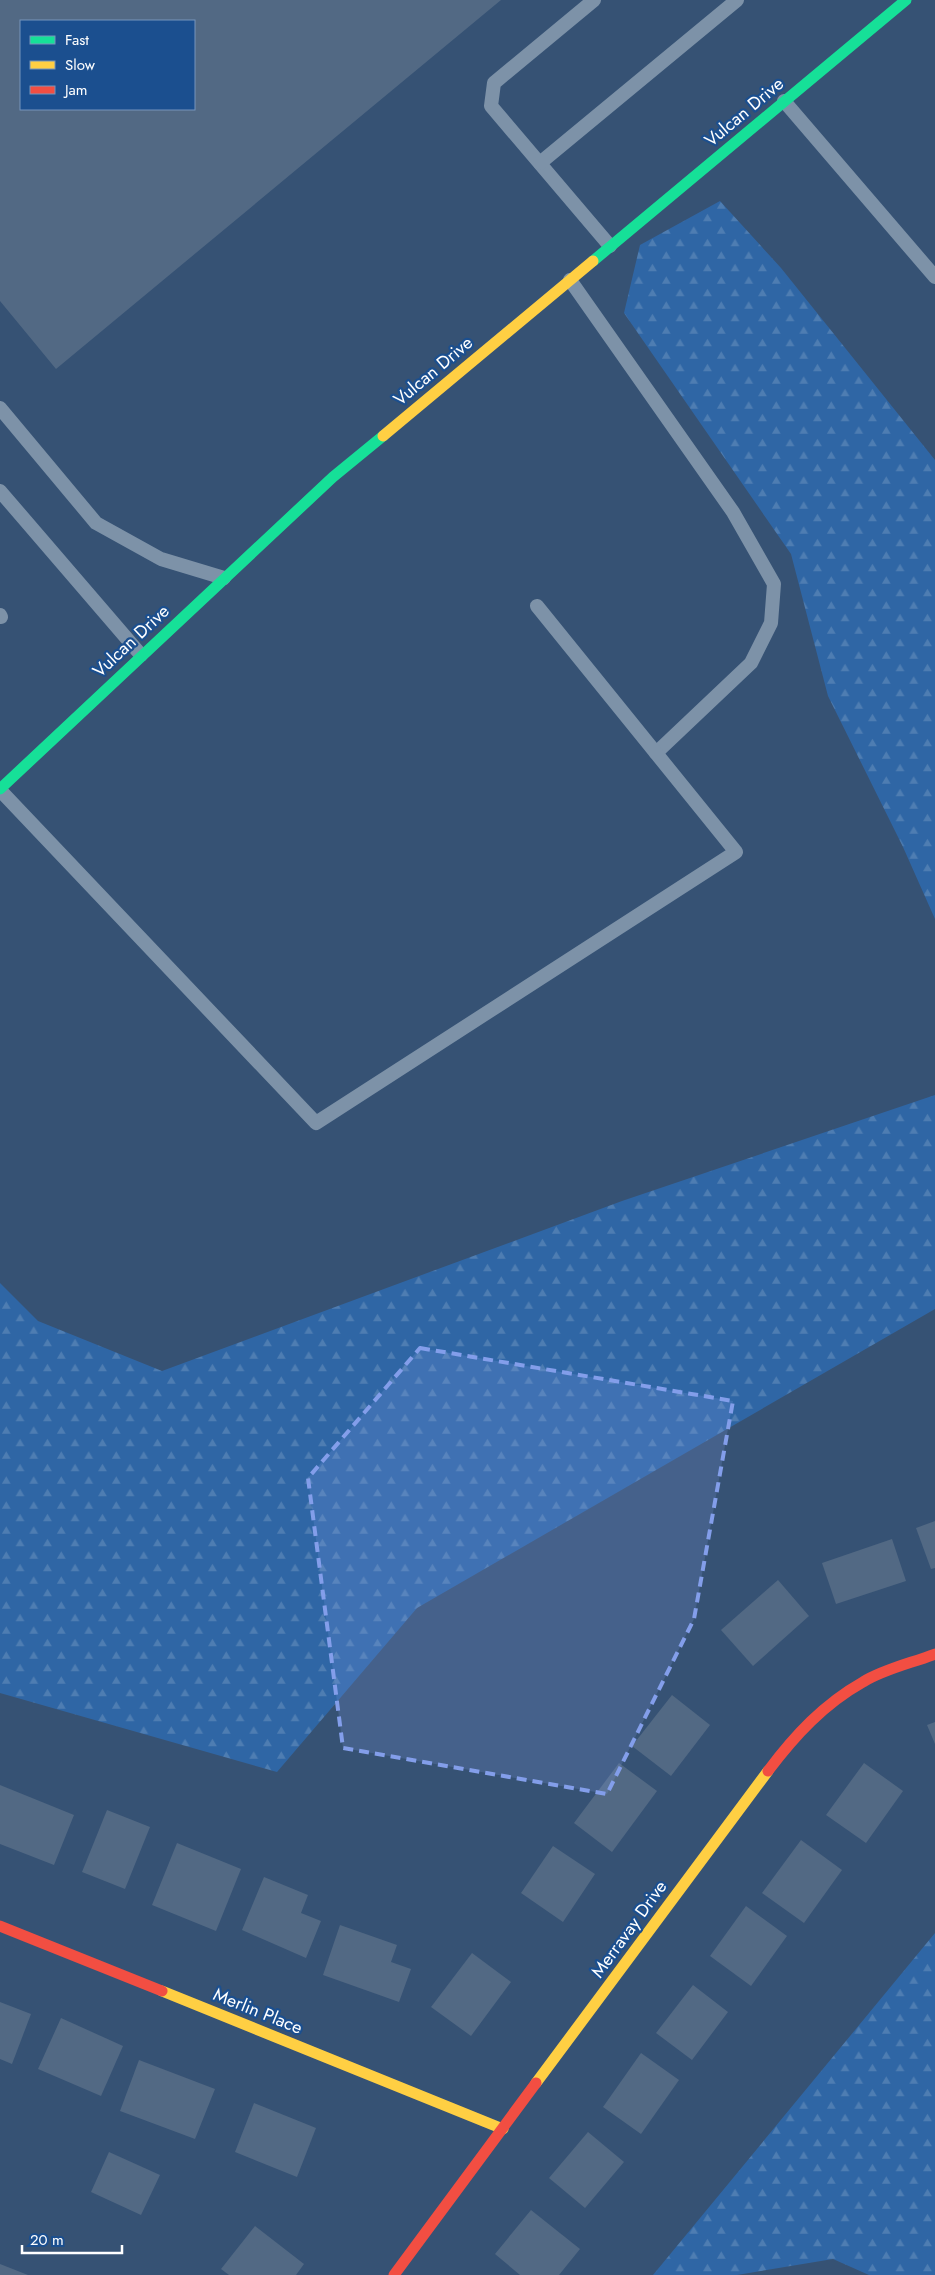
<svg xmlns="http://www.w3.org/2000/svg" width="935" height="2275" font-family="Jost,sans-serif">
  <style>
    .forest { fill: url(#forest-firs) }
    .building { fill: #526984; fill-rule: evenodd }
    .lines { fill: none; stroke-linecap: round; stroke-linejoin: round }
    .lane { stroke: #7d92a8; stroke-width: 14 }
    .fast { stroke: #16e098; stroke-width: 11 }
    .slow { stroke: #ffcf43; stroke-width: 11 }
    .jam { stroke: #f24e42; stroke-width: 11 }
    .marked { fill: #839eea; fill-opacity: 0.2; stroke: #839eea; stroke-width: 4; stroke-dasharray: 10 6; stroke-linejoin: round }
    .labels { text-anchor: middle; stroke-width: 4.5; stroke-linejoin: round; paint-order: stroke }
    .street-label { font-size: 18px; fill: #fff; stroke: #1b4f8f }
  </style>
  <defs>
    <pattern id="forest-firs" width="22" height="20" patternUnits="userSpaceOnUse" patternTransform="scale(1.25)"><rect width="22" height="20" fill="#2f66a5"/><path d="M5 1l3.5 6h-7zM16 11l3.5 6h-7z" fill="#4e7db2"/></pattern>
  </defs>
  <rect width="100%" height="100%" fill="#365274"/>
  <g class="forest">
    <polygon points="720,201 781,268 935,460 935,919 903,847 828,696 791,554 624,313 640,245"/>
    <polygon points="935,1095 935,1309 417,1608 277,1772 0,1693 0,1283 38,1321 162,1371 622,1201"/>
    <polygon points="935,1933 935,2275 869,2275 833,2259 737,2275 653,2275"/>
  </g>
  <g class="building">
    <path d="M0,0H501L56,369L0,301ZM21,21H194V109H21Z"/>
    <polygon points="935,1521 935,1568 931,1569 916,1528"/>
    <polygon points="892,1539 906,1581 836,1604 822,1563"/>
    <polygon points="778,1580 809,1616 753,1666 721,1630"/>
    <polygon points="672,1695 710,1725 671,1776 632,1746"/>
    <polygon points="935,1722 935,1744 927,1725"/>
    <polygon points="619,1763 657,1791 612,1852 574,1823"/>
    <polygon points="864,1763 903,1791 866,1843 826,1815"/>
    <polygon points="0,1785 74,1815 54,1865 0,1844"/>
    <polygon points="107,1810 150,1827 125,1889 82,1872"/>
    <polygon points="801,1840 842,1870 804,1923 762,1893"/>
    <polygon points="177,1843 241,1869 216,1931 152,1905"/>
    <polygon points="553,1846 595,1874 563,1922 521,1893"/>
    <polygon points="264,1877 308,1895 301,1913 321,1921 306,1958 242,1930"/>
    <polygon points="746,1906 787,1936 751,1986 710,1956"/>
    <polygon points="340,1925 397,1945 391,1962 411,1969 399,2002 323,1975"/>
    <polygon points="472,1953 511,1982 471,2036 431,2007"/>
    <polygon points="693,1985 728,2012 692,2060 656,2033"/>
    <polygon points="0,2002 31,2014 12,2064 0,2059"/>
    <polygon points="61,2018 123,2046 101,2096 38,2069"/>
    <polygon points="641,2053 679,2080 641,2134 603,2107"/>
    <polygon points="139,2060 215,2089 195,2139 120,2111"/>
    <polygon points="254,2103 316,2128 297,2177 235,2152"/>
    <polygon points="588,2132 624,2162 585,2208 549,2178"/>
    <polygon points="109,2152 160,2175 141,2215 91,2192"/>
    <polygon points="531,2210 580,2249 559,2275 520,2275 495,2254"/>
    <polygon points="255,2226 304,2264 296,2275 229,2275 221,2269"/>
    <polygon points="0,2264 28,2275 0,2275"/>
  </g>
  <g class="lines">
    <g class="lane">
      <polyline points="594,0 494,83 491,106 610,246"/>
      <polyline points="784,101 935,277"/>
      <polyline points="540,163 737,0"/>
      <polyline points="570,280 733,512 774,584 771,623 751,663 656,753"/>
      <polyline points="0,408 96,523 161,559 224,578"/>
      <polyline points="0,491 141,655"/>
      <polyline points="0,615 1,617"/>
      <polyline points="0,790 316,1123 736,852 537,606"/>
    </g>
    <g class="fast">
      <polyline points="593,261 906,0"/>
      <polyline points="0,789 333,477 383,436"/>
    </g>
    <g class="slow">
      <polyline points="383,436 593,261"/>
      <polyline points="162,1991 503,2129"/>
      <polyline points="536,2083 768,1771"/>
    </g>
    <g class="jam">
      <path d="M768,1771C795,1735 824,1704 863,1682C884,1669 912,1663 935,1654"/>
      <polyline points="0,1926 162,1991"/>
      <polyline points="394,2275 536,2083"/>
    </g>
  </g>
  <path class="marked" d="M420,1348L733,1401L694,1619L607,1794L343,1748L308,1478Z"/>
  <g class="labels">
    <g class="street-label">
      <text transform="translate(744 112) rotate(-40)" y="6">Vulcan Drive</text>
      <text transform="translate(433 371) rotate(-40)" y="6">Vulcan Drive</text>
      <text transform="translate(131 641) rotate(-43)" y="6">Vulcan Drive</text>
      <text transform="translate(629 1929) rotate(-54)" y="6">Merravay Drive</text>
      <text transform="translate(258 2011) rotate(22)" y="6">Merlin Place</text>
    </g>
  </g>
  <rect x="20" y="20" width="175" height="90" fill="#1b4f8f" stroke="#7695bc"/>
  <rect x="30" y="36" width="25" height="8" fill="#16e098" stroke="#7695bc"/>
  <text x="65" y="45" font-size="15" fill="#ffffff">Fast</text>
  <rect x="30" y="61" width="25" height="8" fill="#ffcf43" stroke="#7695bc"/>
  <text x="65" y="70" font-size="15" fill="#ffffff">Slow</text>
  <rect x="30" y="86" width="25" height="8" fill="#f24e42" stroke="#7695bc"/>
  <text x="65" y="95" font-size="15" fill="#ffffff">Jam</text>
  <path d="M22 2245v8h100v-8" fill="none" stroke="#ffffff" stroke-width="2.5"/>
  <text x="30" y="2245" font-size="15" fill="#ffffff" stroke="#1b4f8f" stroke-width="4" paint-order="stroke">20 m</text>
</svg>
